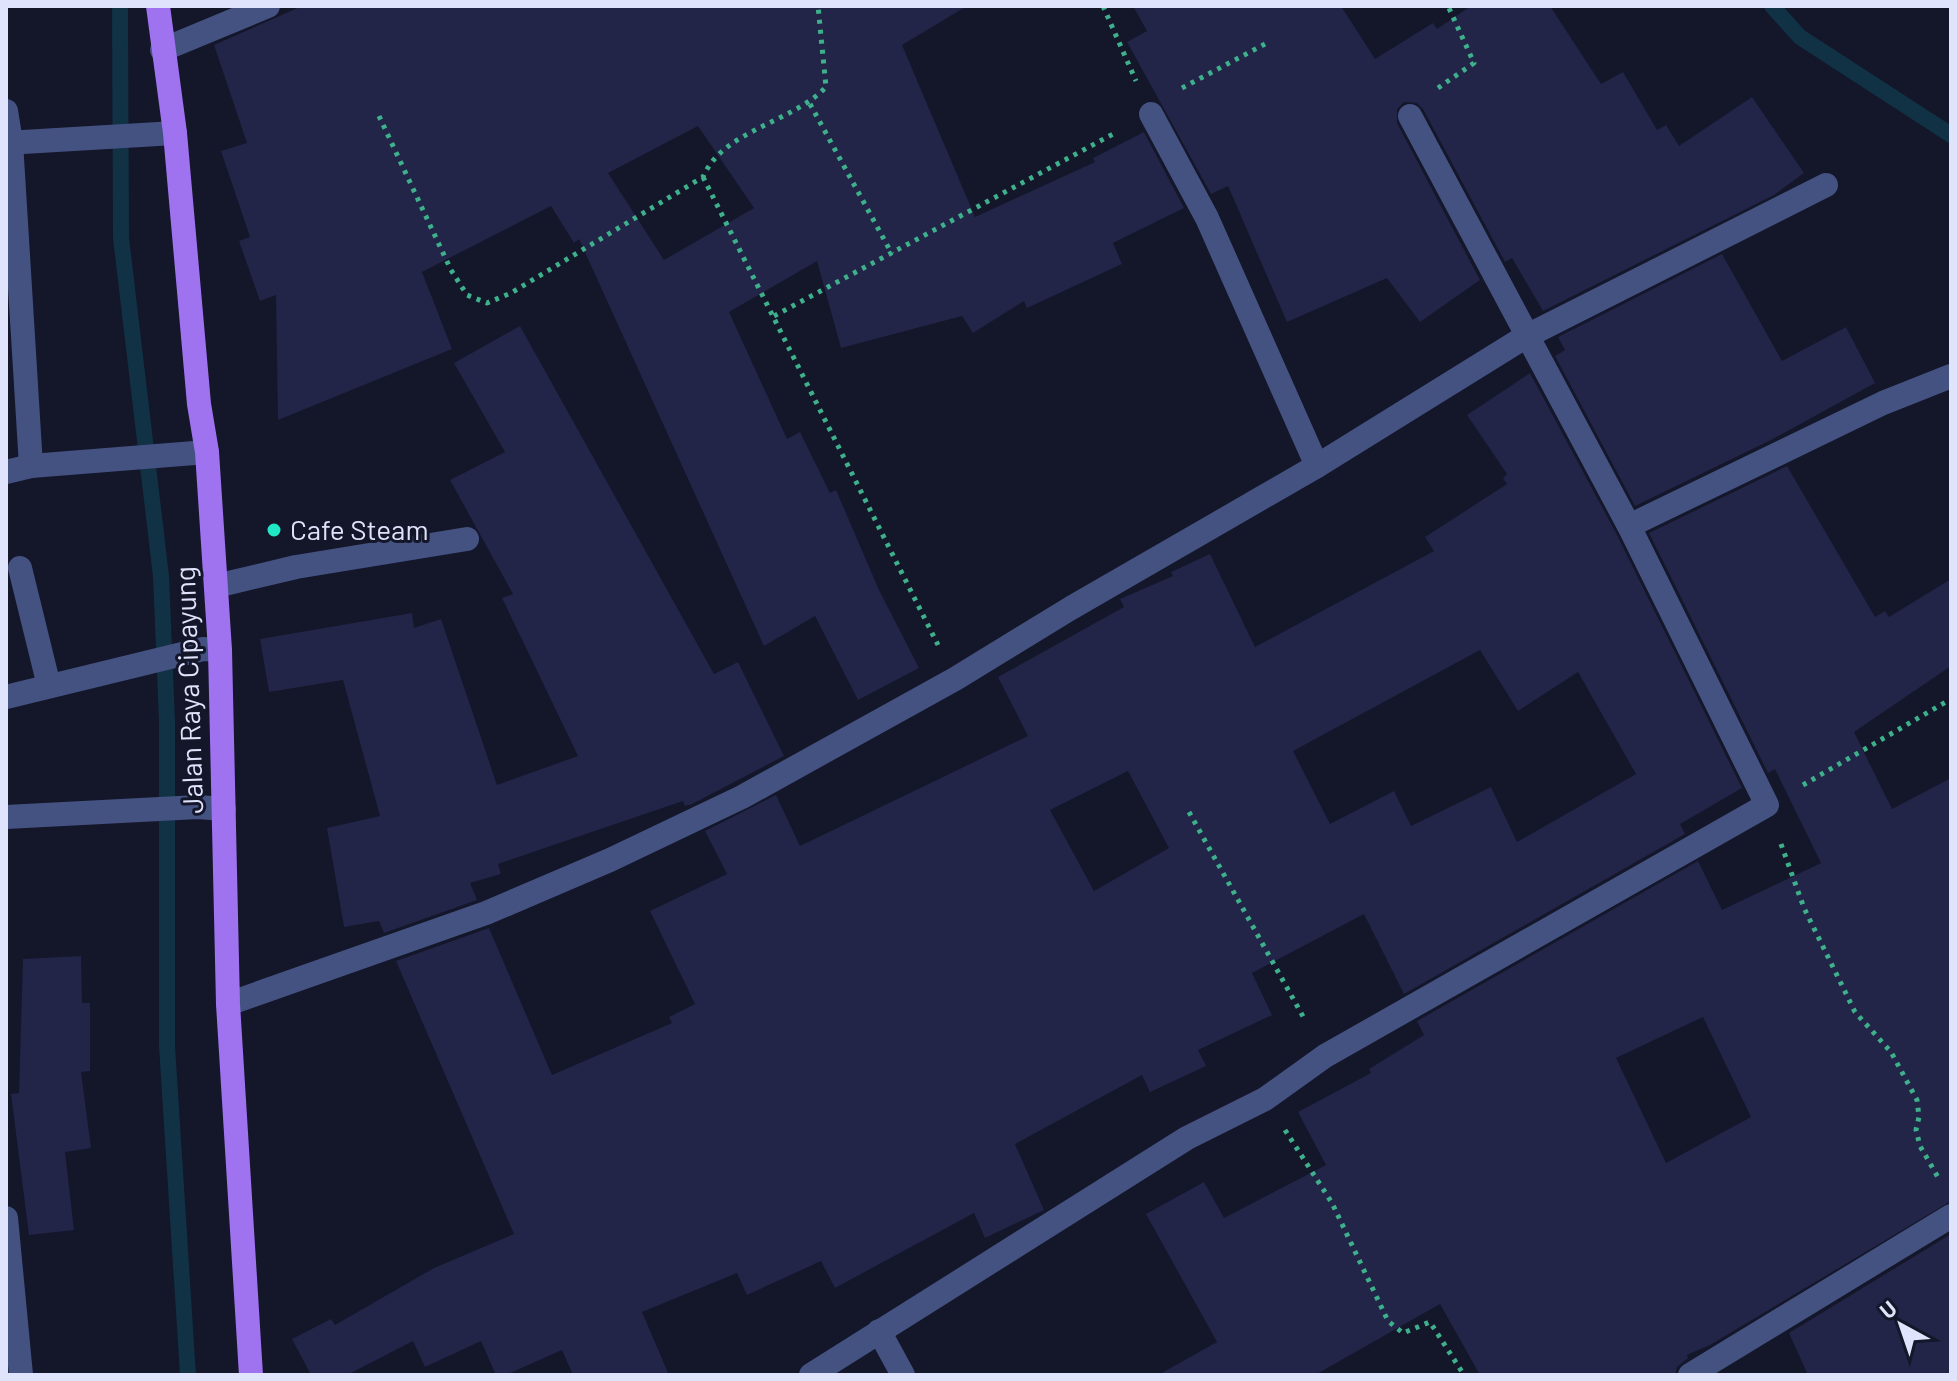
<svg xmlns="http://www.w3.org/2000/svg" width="1957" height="1381" font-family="Barlow,sans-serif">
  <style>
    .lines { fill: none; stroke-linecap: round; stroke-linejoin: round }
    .stream { stroke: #113144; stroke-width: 16 }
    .building { fill: #222448; fill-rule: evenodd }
    .path { stroke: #3eb08b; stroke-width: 5; stroke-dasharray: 4 6; stroke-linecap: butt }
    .minor { stroke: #445282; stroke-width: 24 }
    .major { stroke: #9f72f0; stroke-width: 24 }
    .poi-dot { fill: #20e7c5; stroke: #141629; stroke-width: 3 }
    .labels { text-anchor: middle; stroke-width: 6; stroke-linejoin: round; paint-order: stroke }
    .poi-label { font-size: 28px; fill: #dfe3fb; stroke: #141629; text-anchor: start }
    .street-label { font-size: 28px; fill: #dfe3fb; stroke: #141629 }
  </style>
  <rect width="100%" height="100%" fill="#141629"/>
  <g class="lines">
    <g class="stream">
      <polyline points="120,6 121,238 161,576 167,721 167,1046 188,1375"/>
      <polyline points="1772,6 1800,37 1951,135"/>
    </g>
  </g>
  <g class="building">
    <path d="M302,6H967L902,45L975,217L1095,162L1093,158L1144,132L1184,208L1113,243L1122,264L1027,308L1024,301L973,333L962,316L841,348L817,261L729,312L787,439L800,432L830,493L836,490L879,590L919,668L858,700L815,616L764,646L579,239L574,243L551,206L422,272L452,349L278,420L276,295L260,301L239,241L250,237L221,151L247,143L214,45ZM698,126L754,208L664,260L608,173Z"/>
    <polygon points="1133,6 1341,6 1375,59 1433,23 1437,29 1471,6 1550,6 1601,84 1623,72 1657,130 1666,125 1679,146 1752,97 1804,173 1774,195 1543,311 1512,258 1505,262 1423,109 1417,103 1404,102 1397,109 1397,123 1480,280 1420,322 1387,278 1287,322 1228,186 1211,194 1127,42 1147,31"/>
    <polygon points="1722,254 1782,361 1846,327 1875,383 1771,440 1635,506 1555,356 1565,350 1558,337"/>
    <polygon points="520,326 714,674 738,662 784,756 692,804 685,806 683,801 498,864 501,874 470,883 477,900 384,933 379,921 344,927 327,828 380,816 343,680 269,692 260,639 412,613 414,628 441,619 497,785 578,756 502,598 513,594 450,480 505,452 454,363"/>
    <path d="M1530,373L1616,533L1742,788L1680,824L1685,834L1404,994L1364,914L1252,973L1272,1015L1198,1050L1206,1066L1150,1092L1142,1075L1015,1144L1044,1210L985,1238L974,1213L835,1288L821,1261L747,1295L737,1273L642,1312L669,1375H573L562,1350L506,1375H496L481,1341L425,1367L413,1341L347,1375H311L292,1339L331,1319L335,1325L434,1268L514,1234L396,961L489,928L552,1075L672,1023L669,1017L695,1004L650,911L727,874L705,831L776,795L800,846L1028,736L998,677L1124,607L1120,599L1173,576L1171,572L1210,554L1255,647L1434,551L1425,537L1507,484L1503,478L1507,474L1467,415ZM1480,650L1518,711L1578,672L1636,774L1517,842L1491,787L1411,826L1394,791L1330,824L1293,751ZM1128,771L1169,848L1094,891L1050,810Z"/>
    <path d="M1787,466L1875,617L1885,611L1889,617L1951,579V666L1854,732L1892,809L1951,778V1201L1710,1345L1687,1355L1688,1358L1677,1367L1675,1375H1480L1440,1304L1315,1375H1158L1217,1342L1146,1214L1204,1182L1224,1218L1326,1165L1298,1112L1371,1073L1369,1069L1424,1035L1417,1021L1698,861L1722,910L1821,863L1775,769L1768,773L1649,533ZM1703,1017L1751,1117L1666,1163L1616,1058Z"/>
    <polygon points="81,956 82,1003 90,1003 90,1071 81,1072 91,1148 65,1152 74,1230 29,1235 11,1094 19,1093 23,959"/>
    <polygon points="1951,1234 1951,1375 1808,1375 1789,1333"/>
  </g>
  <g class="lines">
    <g class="path">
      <polyline points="1103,6 1136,81"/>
      <polyline points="1182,88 1265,44"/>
      <polyline points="1438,88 1474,63 1448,6"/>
      <polyline points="810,104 892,254"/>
      <path d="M379,116L451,270L467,295L487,303L511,293L703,177C723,130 792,123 826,87L818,6"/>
      <polyline points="703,177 938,645"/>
      <polyline points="774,316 1115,133"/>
      <polyline points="1803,785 1951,699"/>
      <polyline points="1189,812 1305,1020"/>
      <polyline points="1781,844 1804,908 1855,1012 1891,1052 1917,1100 1919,1117 1916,1130 1920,1146 1939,1179"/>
      <polyline points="1285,1130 1332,1203 1388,1321 1403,1333 1430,1322 1464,1375"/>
    </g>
    <g class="minor">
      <polyline points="162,50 268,6"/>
      <polyline points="6,111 11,142 31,466"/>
      <polyline points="1151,114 1207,218 1317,466"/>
      <polyline points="6,143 175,133"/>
      <polyline points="6,472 31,466 207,452"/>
      <polyline points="1629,526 1883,403 1951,376"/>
      <polyline points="20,568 49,686"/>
      <polyline points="216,586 296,567 467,539"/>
      <polyline points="6,697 203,649 220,650"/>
      <polyline points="6,817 198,807 224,809"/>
      <polyline points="228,1004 486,913 610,860 742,797 955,679 1071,608 1317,466 1525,337 1826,185"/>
      <polyline points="6,1218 21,1375"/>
      <polyline points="879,1331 903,1375"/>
      <polyline points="811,1375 1187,1138 1265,1099 1325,1056 1767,805 1629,526 1410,116"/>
      <polyline points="1690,1375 1951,1216"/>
    </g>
    <polyline class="major" points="158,6 175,133 199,404 207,452 220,650 228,1004 251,1375"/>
  </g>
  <circle class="poi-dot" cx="274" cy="530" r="8"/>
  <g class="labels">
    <g class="poi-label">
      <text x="290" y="540">Cafe Steam</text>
    </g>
    <g class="street-label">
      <text transform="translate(189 690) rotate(-92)" y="10">Jalan Raya Cipayung</text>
    </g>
  </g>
  <rect width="1957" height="1381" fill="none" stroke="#dfe3fb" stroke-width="16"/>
  <g transform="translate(1901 1325) rotate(320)" stroke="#141629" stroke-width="6" paint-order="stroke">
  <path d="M0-6L14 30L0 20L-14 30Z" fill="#dfe3fb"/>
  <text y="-12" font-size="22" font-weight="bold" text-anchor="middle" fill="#dfe3fb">U</text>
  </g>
</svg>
